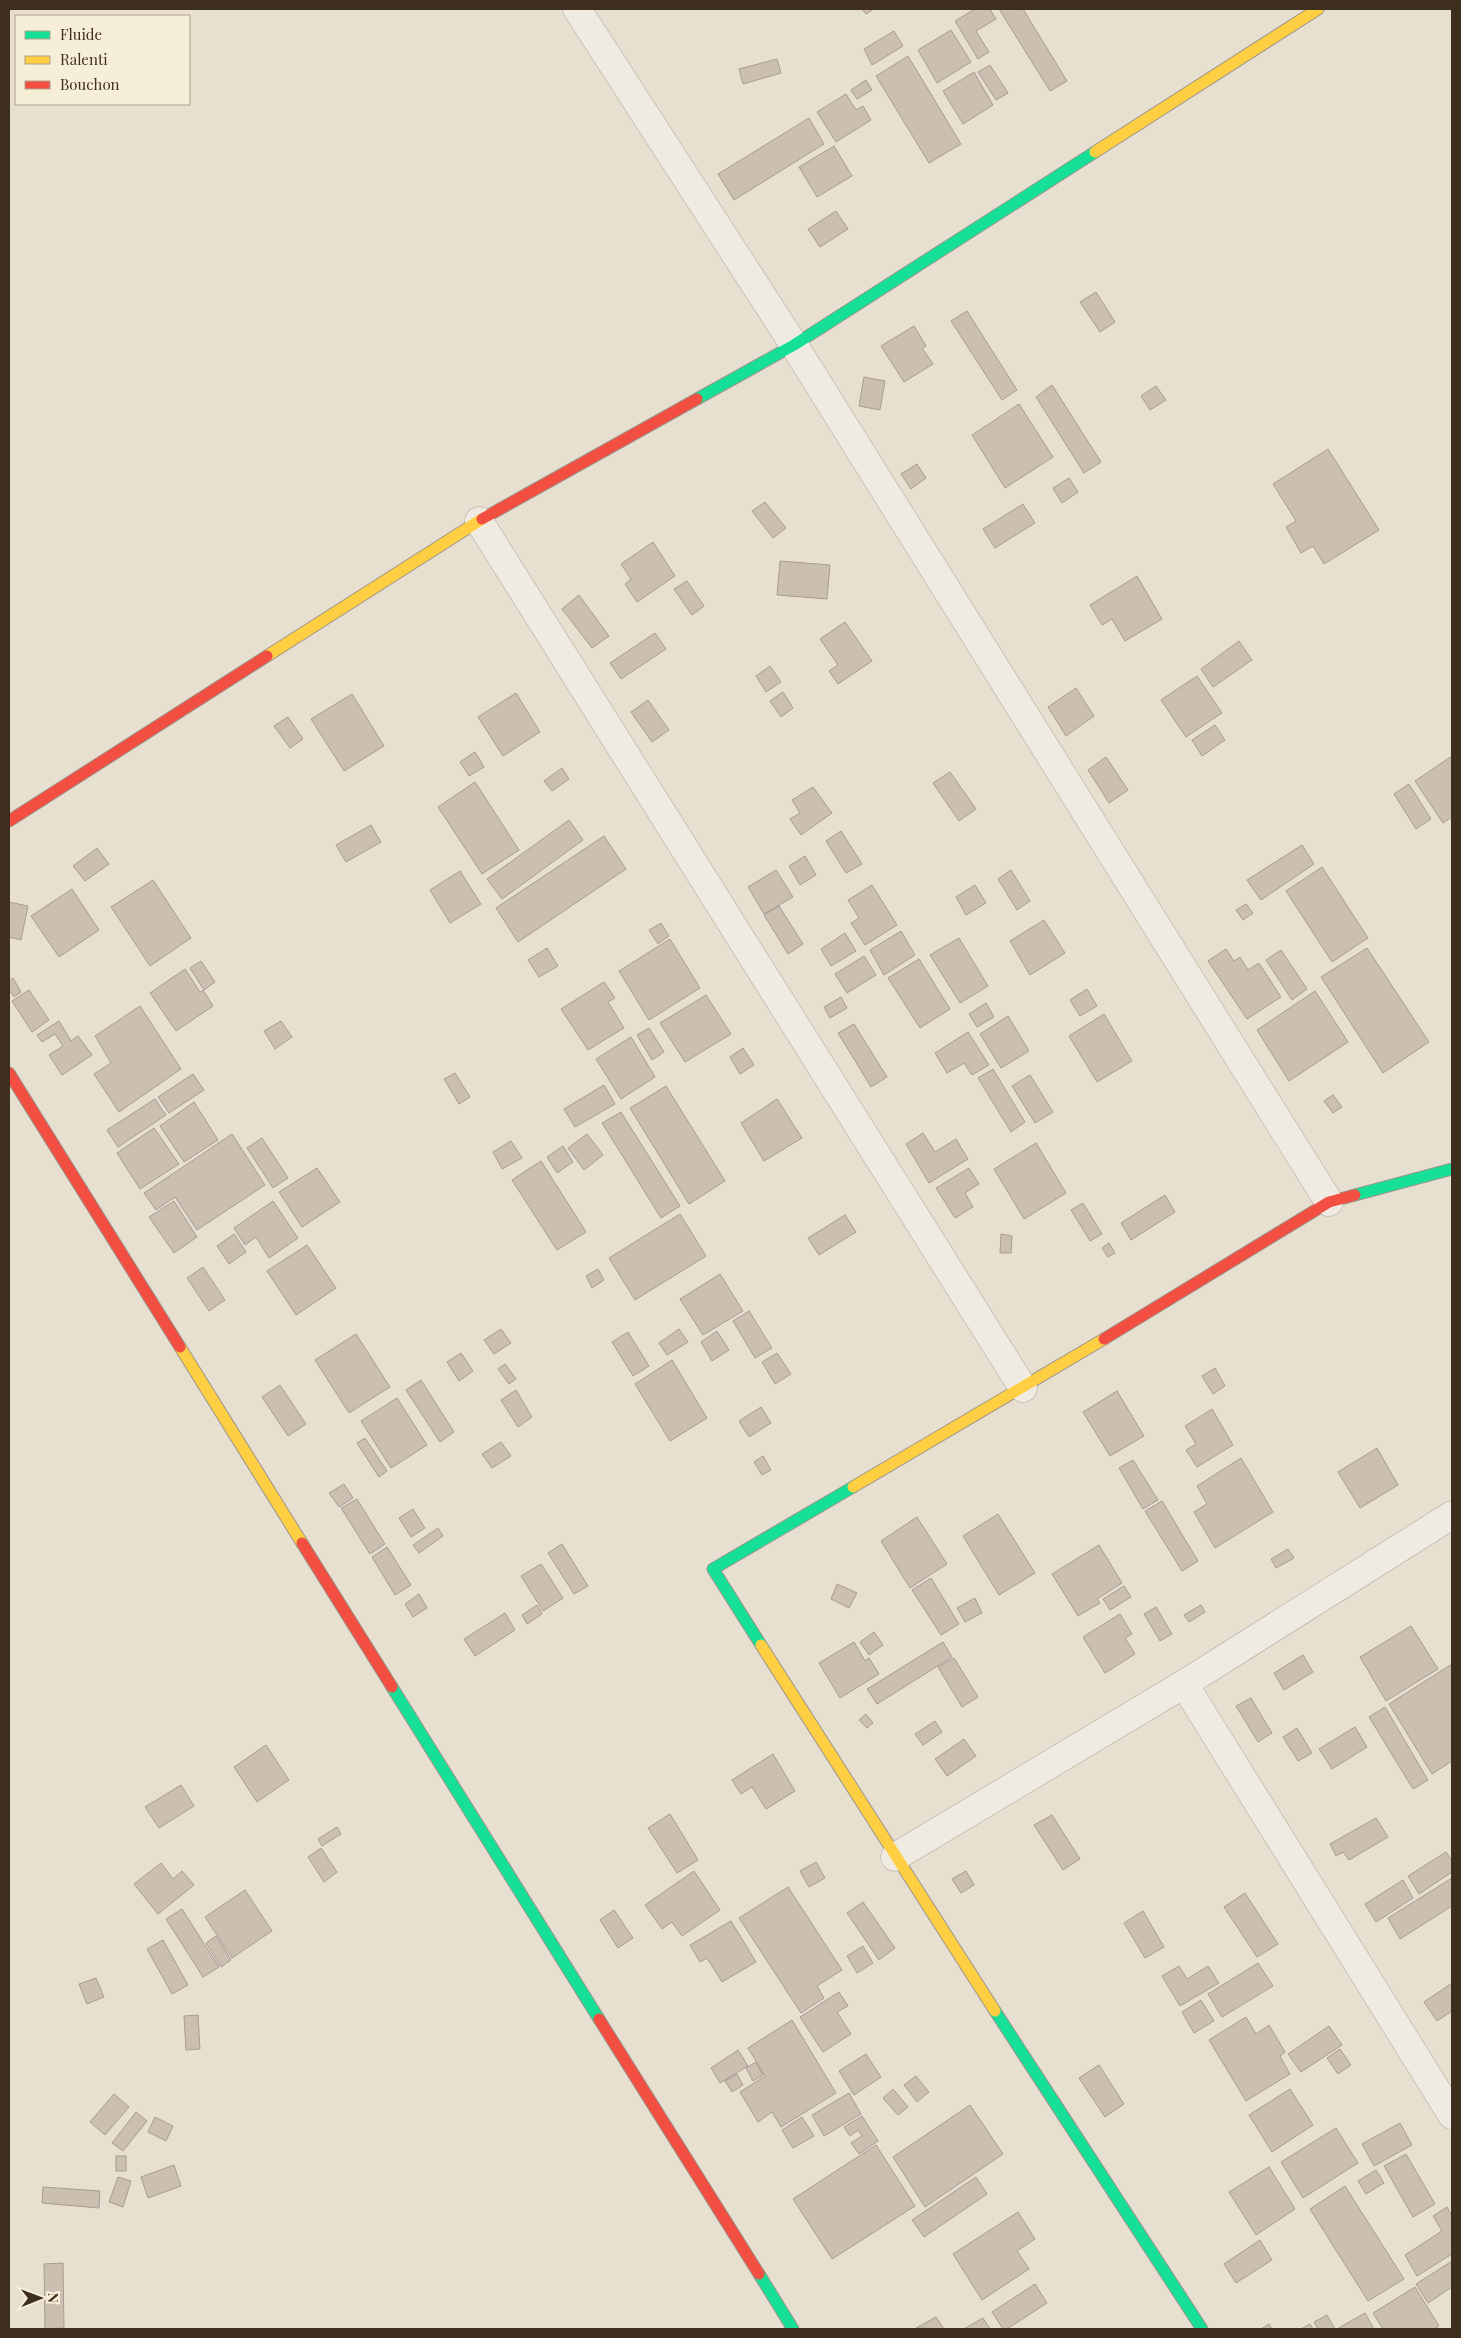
<svg xmlns="http://www.w3.org/2000/svg" width="1461" height="2338" font-family="'Playfair Display',serif">
  <style>
    .building { fill: #cbbfb2; stroke: #a89c90 }
    .lines { fill: none; stroke-linecap: round; stroke-linejoin: round }
    .street-casing { stroke: #ada599; stroke-width: 29 }
    .fast-casing { stroke: #9c958a; stroke-width: 13 }
    .slow-casing { stroke: #9c958a; stroke-width: 13 }
    .jam-casing { stroke: #9c958a; stroke-width: 13 }
    .street { stroke: #efebe3; stroke-width: 28 }
    .fast { stroke: #16e098; stroke-width: 11 }
    .slow { stroke: #ffcf43; stroke-width: 11 }
    .jam { stroke: #f24e42; stroke-width: 11 }
  </style>
  <rect width="100%" height="100%" fill="#e7e0d1"/>
  <g class="building">
    <polygon points="862,9 874,9 866,14"/>
    <polygon points="975,9 990,9 996,19 976,31 989,52 978,59 955,21"/>
    <polygon points="999,9 1023,9 1067,81 1050,91"/>
    <polygon points="951,30 971,62 937,83 918,50"/>
    <polygon points="894,31 903,46 872,65 864,49"/>
    <polygon points="908,56 961,144 929,163 876,76"/>
    <polygon points="777,59 781,73 743,84 739,69"/>
    <polygon points="990,65 1008,93 996,100 978,72"/>
    <polygon points="974,72 993,105 963,124 943,91"/>
    <polygon points="866,80 872,90 857,99 851,90"/>
    <polygon points="846,94 856,110 863,106 871,120 836,142 817,112"/>
    <polygon points="809,118 824,144 734,200 718,174"/>
    <polygon points="834,146 852,176 817,197 799,167"/>
    <polygon points="836,211 848,229 820,247 808,229"/>
    <polygon points="1096,292 1115,322 1100,332 1080,302"/>
    <polygon points="967,311 1017,390 1002,400 951,321"/>
    <polygon points="914,326 926,346 922,348 933,364 904,382 881,346"/>
    <polygon points="864,377 885,381 880,410 859,406"/>
    <polygon points="1052,385 1101,462 1084,473 1036,397"/>
    <polygon points="1156,386 1166,400 1150,410 1141,396"/>
    <polygon points="1019,404 1053,457 1005,488 972,435"/>
    <polygon points="1328,449 1379,530 1324,564 1313,546 1301,553 1286,527 1296,521 1273,484"/>
    <polygon points="917,464 926,478 911,489 901,474"/>
    <polygon points="1069,478 1078,492 1062,503 1053,488"/>
    <polygon points="765,502 786,528 773,538 752,511"/>
    <polygon points="1023,504 1035,523 995,548 983,529"/>
    <polygon points="653,542 675,576 637,602 625,584 631,579 621,564"/>
    <polygon points="780,561 830,565 827,599 777,595"/>
    <polygon points="1137,576 1162,619 1125,641 1112,619 1102,625 1090,605"/>
    <polygon points="687,581 704,606 692,615 674,589"/>
    <polygon points="579,595 609,636 592,648 562,609"/>
    <polygon points="845,622 872,661 838,684 829,671 838,665 820,639"/>
    <polygon points="655,633 666,649 621,679 610,663"/>
    <polygon points="1239,641 1252,660 1213,687 1201,669"/>
    <polygon points="770,666 781,682 766,692 756,676"/>
    <polygon points="1197,676 1222,713 1186,737 1161,700"/>
    <polygon points="1076,688 1094,716 1066,736 1048,707"/>
    <polygon points="783,692 793,708 781,717 770,701"/>
    <polygon points="516,693 540,732 503,756 478,717"/>
    <polygon points="352,694 384,746 344,771 311,719"/>
    <polygon points="648,700 669,730 652,742 631,712"/>
    <polygon points="288,717 303,739 290,748 274,726"/>
    <polygon points="1215,725 1225,740 1202,756 1192,740"/>
    <polygon points="475,752 484,767 469,776 460,762"/>
    <polygon points="1452,756 1452,817 1443,823 1415,781"/>
    <polygon points="1106,757 1128,790 1109,803 1088,770"/>
    <polygon points="562,768 569,779 552,791 544,781"/>
    <polygon points="950,772 976,809 959,821 933,783"/>
    <polygon points="475,782 519,850 482,874 438,807"/>
    <polygon points="1409,784 1431,819 1416,829 1394,794"/>
    <polygon points="813,787 832,813 801,835 790,819 800,813 792,800"/>
    <polygon points="569,820 583,840 502,899 487,879"/>
    <polygon points="371,825 381,842 346,862 336,845"/>
    <polygon points="841,831 862,864 846,873 826,841"/>
    <polygon points="604,836 626,869 518,942 496,908"/>
    <polygon points="1302,845 1314,864 1261,900 1247,880"/>
    <polygon points="97,848 109,864 85,881 73,866"/>
    <polygon points="805,856 816,875 800,885 789,866"/>
    <polygon points="1322,867 1368,938 1332,962 1286,891"/>
    <polygon points="776,870 793,897 764,914 748,887"/>
    <polygon points="1011,870 1030,901 1017,910 998,879"/>
    <polygon points="460,871 481,904 450,923 430,890"/>
    <polygon points="153,880 191,938 150,966 111,907"/>
    <polygon points="872,885 897,925 865,945 851,923 859,918 848,900"/>
    <polygon points="975,885 986,903 966,915 956,897"/>
    <polygon points="72,889 99,930 59,957 31,916"/>
    <polygon points="9,902 28,906 21,940 9,937"/>
    <polygon points="1246,904 1253,913 1243,920 1236,910"/>
    <polygon points="779,906 803,944 788,954 764,915"/>
    <polygon points="1044,920 1065,953 1030,975 1010,941"/>
    <polygon points="661,923 669,936 658,944 649,930"/>
    <polygon points="901,931 915,955 884,975 870,950"/>
    <polygon points="845,933 856,951 831,966 821,949"/>
    <polygon points="959,938 988,986 960,1003 930,955"/>
    <polygon points="670,939 700,988 649,1020 619,971"/>
    <polygon points="547,948 558,966 539,977 528,960"/>
    <polygon points="1367,948 1429,1042 1383,1073 1321,977"/>
    <polygon points="1226,949 1234,961 1240,957 1248,970 1259,963 1281,997 1247,1019 1208,961"/>
    <polygon points="1281,950 1307,989 1292,1000 1266,960"/>
    <polygon points="864,956 876,975 847,993 835,974"/>
    <polygon points="919,959 950,1009 920,1028 888,978"/>
    <polygon points="201,961 215,982 204,990 190,968"/>
    <polygon points="185,969 200,992 203,990 213,1006 176,1031 150,993"/>
    <polygon points="13,978 21,992 14,997 9,990 9,981"/>
    <polygon points="604,982 615,998 608,1002 624,1028 588,1050 561,1009"/>
    <polygon points="1087,989 1097,1006 1080,1016 1070,1000"/>
    <polygon points="29,990 49,1020 32,1032 12,1001"/>
    <polygon points="1315,991 1348,1042 1289,1081 1257,1030"/>
    <polygon points="706,995 731,1034 685,1062 660,1023"/>
    <polygon points="841,997 847,1008 830,1018 824,1007"/>
    <polygon points="986,1003 994,1017 977,1027 969,1014"/>
    <polygon points="140,1006 181,1069 119,1112 94,1074 111,1063 95,1036"/>
    <polygon points="1104,1014 1132,1061 1097,1082 1069,1036"/>
    <polygon points="1008,1016 1029,1051 1001,1068 980,1034"/>
    <polygon points="59,1021 71,1041 78,1036 92,1055 62,1075 49,1055 63,1046 55,1034 42,1042 37,1035"/>
    <polygon points="281,1021 292,1037 275,1049 264,1031"/>
    <polygon points="854,1024 887,1077 871,1087 838,1033"/>
    <polygon points="649,1028 664,1052 652,1060 637,1035"/>
    <polygon points="968,1032 989,1065 972,1075 964,1063 947,1073 935,1053"/>
    <polygon points="631,1037 655,1077 621,1099 596,1059"/>
    <polygon points="743,1048 754,1065 740,1074 730,1057"/>
    <polygon points="993,1069 1025,1122 1011,1132 978,1078"/>
    <polygon points="455,1073 470,1097 459,1104 444,1079"/>
    <polygon points="193,1074 204,1090 169,1113 158,1097"/>
    <polygon points="1030,1075 1053,1112 1035,1123 1012,1086"/>
    <polygon points="604,1085 615,1104 575,1127 564,1109"/>
    <polygon points="666,1086 725,1181 689,1204 630,1108"/>
    <polygon points="1333,1095 1342,1107 1333,1113 1324,1101"/>
    <polygon points="155,1099 166,1115 118,1147 107,1130"/>
    <polygon points="777,1099 802,1138 764,1161 741,1123"/>
    <polygon points="194,1102 218,1140 184,1162 160,1126"/>
    <polygon points="621,1112 680,1206 661,1218 602,1123"/>
    <polygon points="154,1128 179,1164 140,1189 117,1153"/>
    <polygon points="923,1133 935,1152 956,1139 968,1159 929,1183 906,1144"/>
    <polygon points="232,1134 265,1185 197,1230 175,1197 156,1210 144,1193"/>
    <polygon points="587,1134 603,1155 584,1170 568,1148"/>
    <polygon points="262,1138 288,1178 273,1188 247,1148"/>
    <polygon points="511,1141 522,1158 502,1169 493,1152"/>
    <polygon points="1036,1143 1066,1193 1024,1219 994,1169"/>
    <polygon points="563,1146 573,1162 557,1173 547,1157"/>
    <polygon points="541,1161 586,1232 557,1250 512,1180"/>
    <polygon points="317,1168 340,1202 302,1227 279,1192"/>
    <polygon points="969,1168 979,1184 965,1193 973,1207 955,1218 936,1188"/>
    <polygon points="1165,1195 1175,1212 1131,1240 1121,1223"/>
    <polygon points="174,1201 197,1237 174,1253 149,1217"/>
    <polygon points="273,1201 298,1238 269,1258 256,1237 245,1245 234,1228"/>
    <polygon points="1083,1203 1102,1234 1090,1241 1071,1210"/>
    <polygon points="680,1214 706,1256 635,1300 609,1258"/>
    <polygon points="845,1215 856,1232 819,1255 808,1238"/>
    <polygon points="234,1234 246,1252 229,1264 217,1246"/>
    <polygon points="1001,1234 1012,1236 1011,1253 1000,1253"/>
    <polygon points="1109,1243 1115,1253 1108,1257 1102,1248"/>
    <polygon points="307,1245 336,1288 296,1315 267,1271"/>
    <polygon points="203,1267 225,1300 209,1311 187,1278"/>
    <polygon points="598,1269 604,1280 592,1288 586,1276"/>
    <polygon points="720,1274 743,1311 703,1335 680,1299"/>
    <polygon points="749,1311 772,1348 755,1358 733,1321"/>
    <polygon points="501,1329 511,1343 494,1354 484,1340"/>
    <polygon points="679,1329 688,1342 667,1355 659,1343"/>
    <polygon points="717,1331 729,1350 712,1361 701,1342"/>
    <polygon points="628,1332 649,1366 633,1376 612,1342"/>
    <polygon points="356,1334 390,1387 349,1413 315,1360"/>
    <polygon points="461,1353 473,1371 459,1381 447,1362"/>
    <polygon points="777,1353 791,1374 775,1384 762,1362"/>
    <polygon points="672,1360 707,1418 670,1441 635,1384"/>
    <polygon points="505,1364 516,1379 509,1384 498,1369"/>
    <polygon points="1215,1368 1225,1386 1213,1394 1202,1376"/>
    <polygon points="421,1380 454,1432 440,1442 406,1390"/>
    <polygon points="280,1385 306,1424 288,1436 262,1397"/>
    <polygon points="516,1390 532,1417 518,1427 501,1400"/>
    <polygon points="1117,1391 1144,1436 1110,1456 1083,1412"/>
    <polygon points="397,1398 427,1445 391,1468 361,1421"/>
    <polygon points="761,1407 771,1423 749,1437 739,1421"/>
    <polygon points="1212,1409 1233,1445 1197,1467 1186,1450 1196,1444 1185,1426"/>
    <polygon points="365,1438 387,1471 379,1477 357,1443"/>
    <polygon points="501,1442 511,1456 492,1468 482,1454"/>
    <polygon points="1377,1448 1398,1485 1360,1508 1338,1472"/>
    <polygon points="763,1456 771,1470 762,1475 754,1462"/>
    <polygon points="1241,1458 1273,1512 1215,1548 1194,1512 1207,1504 1197,1486"/>
    <polygon points="1133,1460 1158,1500 1143,1509 1119,1468"/>
    <polygon points="344,1484 353,1498 339,1507 329,1493"/>
    <polygon points="357,1499 385,1544 370,1554 341,1508"/>
    <polygon points="1162,1501 1198,1561 1182,1571 1145,1511"/>
    <polygon points="413,1509 425,1528 411,1537 399,1518"/>
    <polygon points="998,1514 1035,1573 999,1595 963,1536"/>
    <polygon points="917,1517 947,1564 910,1588 881,1541"/>
    <polygon points="438,1528 443,1536 419,1553 413,1545"/>
    <polygon points="562,1544 588,1586 574,1594 548,1553"/>
    <polygon points="1099,1545 1122,1583 1097,1599 1100,1603 1078,1616 1052,1574"/>
    <polygon points="387,1547 411,1585 395,1595 372,1557"/>
    <polygon points="1288,1549 1294,1558 1276,1568 1271,1559"/>
    <polygon points="541,1564 563,1598 543,1611 521,1576"/>
    <polygon points="931,1578 959,1624 941,1635 912,1590"/>
    <polygon points="837,1584 857,1593 849,1608 831,1599"/>
    <polygon points="1124,1586 1131,1597 1110,1610 1103,1599"/>
    <polygon points="419,1594 427,1608 413,1617 405,1604"/>
    <polygon points="975,1598 982,1613 965,1622 957,1608"/>
    <polygon points="537,1605 542,1614 527,1624 522,1615"/>
    <polygon points="1201,1605 1205,1612 1189,1622 1184,1615"/>
    <polygon points="1156,1607 1172,1634 1160,1641 1144,1614"/>
    <polygon points="505,1613 515,1630 475,1656 464,1639"/>
    <polygon points="1120,1614 1132,1634 1125,1638 1135,1654 1105,1673 1083,1637"/>
    <polygon points="1411,1626 1438,1669 1386,1701 1360,1657"/>
    <polygon points="874,1632 883,1645 869,1655 860,1642"/>
    <polygon points="854,1642 865,1661 869,1658 879,1674 840,1698 819,1663"/>
    <polygon points="943,1642 952,1657 877,1704 867,1689"/>
    <polygon points="1303,1655 1313,1672 1284,1690 1274,1673"/>
    <polygon points="954,1658 978,1697 962,1707 938,1667"/>
    <polygon points="1452,1664 1452,1761 1432,1774 1389,1704"/>
    <polygon points="1251,1698 1272,1733 1258,1742 1236,1706"/>
    <polygon points="1385,1707 1428,1780 1413,1789 1369,1717"/>
    <polygon points="866,1714 873,1723 867,1728 859,1720"/>
    <polygon points="935,1721 942,1732 923,1745 915,1734"/>
    <polygon points="1355,1727 1367,1747 1332,1769 1319,1749"/>
    <polygon points="1297,1728 1312,1753 1298,1761 1283,1737"/>
    <polygon points="964,1739 976,1756 947,1776 935,1759"/>
    <polygon points="266,1745 289,1780 257,1802 234,1767"/>
    <polygon points="773,1754 795,1791 766,1809 752,1787 741,1794 732,1780"/>
    <polygon points="181,1785 194,1806 159,1828 145,1807"/>
    <polygon points="670,1814 698,1860 677,1873 648,1828"/>
    <polygon points="1052,1815 1080,1859 1063,1870 1034,1825"/>
    <polygon points="1376,1818 1388,1837 1349,1860 1343,1852 1336,1856 1330,1844"/>
    <polygon points="337,1827 341,1834 322,1846 318,1839"/>
    <polygon points="321,1848 337,1872 324,1882 308,1857"/>
    <polygon points="1446,1852 1452,1861 1452,1872 1419,1894 1408,1876"/>
    <polygon points="816,1862 825,1878 809,1887 800,1871"/>
    <polygon points="161,1863 173,1879 182,1871 194,1885 158,1914 134,1884"/>
    <polygon points="694,1871 720,1910 682,1936 672,1922 662,1929 645,1905"/>
    <polygon points="966,1871 974,1885 961,1893 952,1879"/>
    <polygon points="1452,1878 1452,1906 1400,1939 1388,1918"/>
    <polygon points="1403,1880 1413,1898 1376,1922 1365,1904"/>
    <polygon points="788,1887 842,1970 817,1986 824,1998 801,2013 739,1918"/>
    <polygon points="245,1890 272,1931 232,1958 205,1917"/>
    <polygon points="1245,1893 1278,1944 1257,1957 1224,1907"/>
    <polygon points="863,1902 895,1948 879,1960 847,1913"/>
    <polygon points="182,1909 219,1967 203,1977 166,1919"/>
    <polygon points="614,1910 633,1938 618,1948 600,1920"/>
    <polygon points="1143,1911 1164,1947 1145,1958 1124,1923"/>
    <polygon points="731,1921 756,1962 722,1982 707,1958 700,1962 690,1945"/>
    <polygon points="216,1936 231,1960 221,1967 206,1943"/>
    <polygon points="163,1940 188,1985 172,1994 147,1949"/>
    <polygon points="863,1946 873,1963 857,1973 847,1956"/>
    <polygon points="1258,1963 1273,1986 1222,2017 1208,1994"/>
    <polygon points="1179,1966 1187,1979 1208,1966 1219,1983 1180,2006 1162,1976"/>
    <polygon points="96,1978 104,1997 87,2004 79,1984"/>
    <polygon points="1452,1983 1452,2011 1437,2021 1424,2002"/>
    <polygon points="839,1992 848,2006 837,2012 851,2034 823,2052 800,2017"/>
    <polygon points="1201,2000 1214,2021 1194,2033 1182,2012"/>
    <polygon points="198,2015 200,2049 186,2050 184,2016"/>
    <polygon points="1246,2017 1256,2034 1269,2025 1285,2052 1280,2056 1290,2074 1246,2101 1209,2040"/>
    <polygon points="792,2020 836,2093 781,2127 772,2112 758,2122 740,2092 765,2076 748,2048"/>
    <polygon points="1329,2026 1342,2045 1301,2072 1288,2054"/>
    <polygon points="1340,2049 1351,2065 1338,2074 1327,2058"/>
    <polygon points="738,2050 748,2066 720,2083 711,2068"/>
    <polygon points="866,2054 881,2077 854,2095 839,2071"/>
    <polygon points="756,2062 763,2075 753,2081 746,2068"/>
    <polygon points="1099,2065 1124,2104 1105,2117 1079,2078"/>
    <polygon points="737,2074 743,2085 732,2092 725,2081"/>
    <polygon points="916,2076 929,2092 917,2102 904,2085"/>
    <polygon points="893,2089 908,2107 898,2115 883,2098"/>
    <polygon points="1290,2089 1313,2125 1272,2152 1249,2115"/>
    <polygon points="849,2093 861,2114 824,2136 812,2115"/>
    <polygon points="114,2094 129,2107 105,2135 90,2122"/>
    <polygon points="970,2105 1003,2154 925,2207 893,2157"/>
    <polygon points="136,2112 147,2121 123,2151 112,2143"/>
    <polygon points="862,2116 878,2141 859,2154 851,2143 862,2136 858,2130 850,2136 844,2127"/>
    <polygon points="155,2117 173,2126 166,2141 148,2132"/>
    <polygon points="802,2117 814,2136 793,2148 782,2130"/>
    <polygon points="1400,2123 1412,2145 1374,2166 1362,2144"/>
    <polygon points="1336,2128 1358,2163 1303,2198 1281,2162"/>
    <polygon points="876,2145 915,2206 832,2259 793,2199"/>
    <polygon points="1406,2154 1435,2204 1413,2217 1384,2166"/>
    <rect x="116" y="2156" width="10" height="15"/>
    <polygon points="174,2165 181,2186 148,2198 141,2177"/>
    <polygon points="1269,2167 1295,2209 1256,2235 1229,2192"/>
    <polygon points="1376,2170 1384,2183 1366,2194 1358,2181"/>
    <polygon points="118,2177 131,2181 123,2207 109,2202"/>
    <polygon points="976,2177 987,2194 924,2237 912,2220"/>
    <polygon points="1345,2186 1404,2279 1368,2301 1310,2209"/>
    <polygon points="43,2187 100,2191 99,2208 42,2203"/>
    <polygon points="1447,2207 1452,2216 1452,2254 1417,2276 1405,2255 1442,2231 1433,2216"/>
    <polygon points="1018,2212 1035,2239 1017,2251 1029,2269 982,2300 953,2254"/>
    <polygon points="1260,2240 1272,2260 1236,2283 1224,2264"/>
    <polygon points="1452,2261 1452,2287 1428,2303 1416,2284"/>
    <polygon points="63,2263 64,2328 45,2329 44,2264"/>
    <polygon points="1035,2284 1047,2303 1007,2329 1003,2329 992,2312"/>
    <polygon points="1415,2287 1439,2326 1434,2329 1383,2329 1373,2313"/>
    <polygon points="1365,2313 1374,2329 1337,2329"/>
    <polygon points="1327,2315 1335,2329 1318,2329 1314,2322"/>
    <polygon points="936,2317 944,2329 916,2328"/>
    <polygon points="983,2318 990,2329 964,2329"/>
    <polygon points="1269,2324 1272,2329 1261,2329"/>
    <polygon points="1310,2324 1313,2329 1301,2329"/>
  </g>
  <g class="lines">
    <defs>
      <g id="street">
        <polyline points="577,9 794,345 1329,1202"/>
        <polyline points="479,521 1023,1388"/>
        <polyline points="1184,1684 1452,2115"/>
        <polyline points="895,1857 1184,1684 1452,1515"/>
      </g>
      <g id="fast">
        <polyline points="697,399 794,345 1095,152"/>
        <polyline points="1355,1195 1452,1169"/>
        <polyline points="761,1645 713,1569 853,1487"/>
        <polyline points="392,1687 599,2019"/>
        <polyline points="995,2011 1202,2329"/>
        <polyline points="759,2274 793,2329"/>
      </g>
      <g id="slow">
        <polyline points="1095,152 1318,9"/>
        <polyline points="267,656 482,519"/>
        <polyline points="180,1347 302,1543"/>
        <polyline points="853,1487 1104,1339"/>
        <polyline points="761,1645 995,2011"/>
      </g>
      <g id="jam">
        <polyline points="482,519 697,399"/>
        <polyline points="9,821 267,656"/>
        <polyline points="9,1073 180,1347"/>
        <polyline points="1104,1339 1329,1202 1355,1195"/>
        <polyline points="302,1543 392,1687"/>
        <polyline points="599,2019 759,2274"/>
      </g>
    </defs>
    <use href="#street" class="street-casing"/>
    <use href="#fast" class="fast-casing"/>
    <use href="#slow" class="slow-casing"/>
    <use href="#jam" class="jam-casing"/>
    <use href="#street" class="street"/>
    <use href="#fast" class="fast"/>
    <use href="#slow" class="slow"/>
    <use href="#jam" class="jam"/>
  </g>
  <rect width="1461" height="2338" fill="none" stroke="#3d2e20" stroke-width="20"/>
  <rect x="15" y="15" width="175" height="90" fill="#f7eed8" stroke="#ada18e"/>
  <rect x="25" y="31" width="25" height="8" fill="#16e098" stroke="#ada18e"/>
  <text x="60" y="40" font-size="15" fill="#3d2e20">Fluide</text>
  <rect x="25" y="56" width="25" height="8" fill="#ffcf43" stroke="#ada18e"/>
  <text x="60" y="65" font-size="15" fill="#3d2e20">Ralenti</text>
  <rect x="25" y="81" width="25" height="8" fill="#f24e42" stroke="#ada18e"/>
  <text x="60" y="90" font-size="15" fill="#3d2e20">Bouchon</text>
  <g transform="translate(40 2298) rotate(89)" stroke="#f7eed8" stroke-width="4" paint-order="stroke">
  <path d="M0-4L9 19L0 12L-9 19Z" fill="#3d2e20"/>
  <text y="-8" font-size="14" font-weight="bold" text-anchor="middle" fill="#3d2e20">N</text>
  </g>
</svg>
